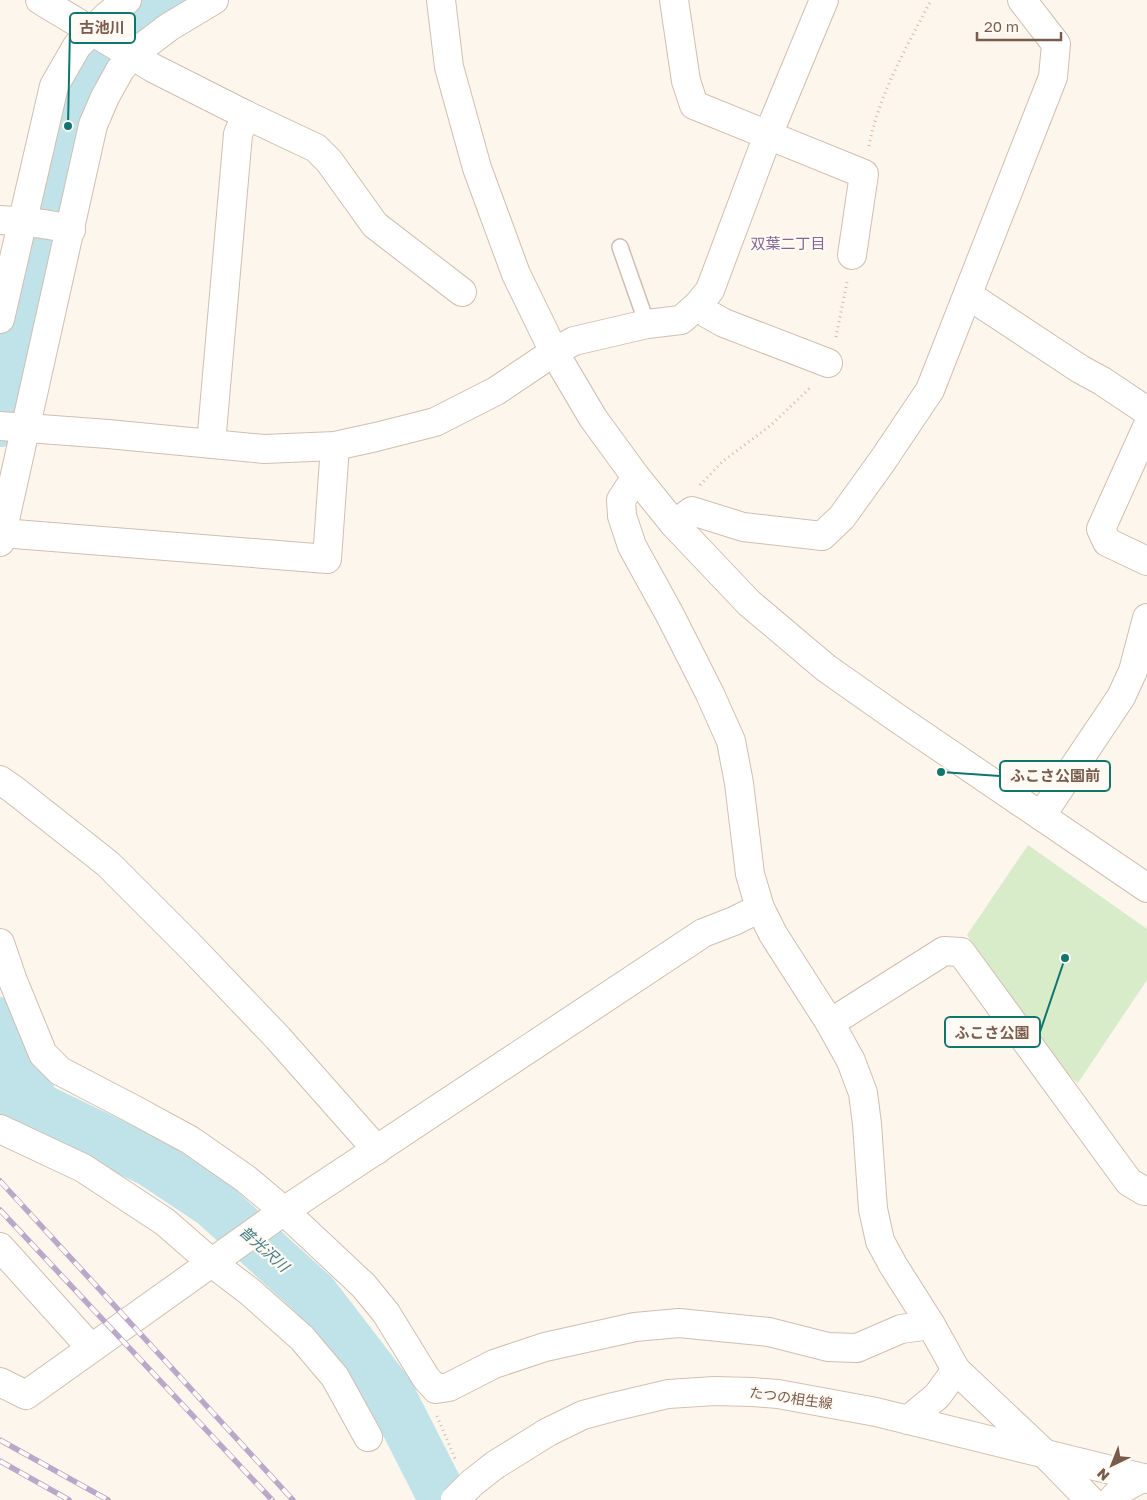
<svg xmlns="http://www.w3.org/2000/svg" width="1147" height="1500" font-family="'Golos Text','Noto Sans JP',sans-serif">
  <style>
    .green { fill: #d8ecc9 }
    .lines { fill: none; stroke-linecap: round; stroke-linejoin: round }
    .river { stroke: #bfe3e8; stroke-width: 50 }
    .service-casing { stroke: #d1beb0; stroke-width: 18 }
    .minor-casing { stroke: #d1beb0; stroke-width: 30 }
    .tertiary-casing { stroke: #d1beb0; stroke-width: 30 }
    .secondary-casing { stroke: #d6c0b0; stroke-width: 30 }
    .path { stroke: #d9b8a5; stroke-width: 3; stroke-dasharray: 1 4; stroke-linecap: butt }
    .service { stroke: #fff; stroke-width: 15 }
    .minor { stroke: #fff; stroke-width: 28 }
    .tertiary { stroke: #fff; stroke-width: 28 }
    .secondary { stroke: #fff; stroke-width: 28 }
    .rail-casing { stroke: #b9a8c9; stroke-width: 5.5 }
    .rail { stroke: #fffaf3; stroke-width: 4; stroke-dasharray: 11; stroke-linecap: butt }
    .secondary-bridge-casing { stroke: #d6c0b0; stroke-width: 30; stroke-linecap: butt }
    .secondary-bridge { stroke: #fff; stroke-width: 28 }
    .labels { text-anchor: middle; stroke-width: 4.5; stroke-linejoin: round; paint-order: stroke }
    .street-label { font-size: 14px; fill: #7a5c4d; stroke: #fffaf3 }
    .neighbourhood-label { font-size: 15px; fill: #846695; stroke: #fffaf3 }
    .water-label { font-size: 15px; font-style: italic; fill: #437c86; stroke: #fffaf3 }
    .leader { fill: none; stroke: #0f766e; stroke-width: 2 }
    .callout-dot { fill: #0f766e; stroke: #fffaf3; stroke-width: 2 }
    .callout { fill: #fffaf3; stroke: #0f766e; stroke-width: 2 }
    .callout-label { font-size: 15px; text-anchor: middle; font-weight: bold; fill: #7a5c4d }
  </style>
  <rect width="100%" height="100%" fill="#fdf6ec"/>
  <polygon class="green" points="1028,845 1147,929 1147,980 1078,1083 1066,1073 967,935"/>
  <g class="lines">
    <g class="river">
      <polyline points="0,422 68,126 80,86 114,36 141,13 163,0"/>
      <polyline points="0,1022 35,1106"/>
      <polyline points="0,1086 35,1106 151,1162 214,1204 314,1295 390,1394 444,1500"/>
    </g>
    <defs>
      <polyline id="service" points="620,247 647,324"/>
      <g id="minor">
        <polyline points="40,0 153,68 246,115 316,148 329,161 375,225 462,292"/>
        <polyline points="674,0 686,81 694,105 864,174 852,255"/>
        <path d="M0,220C24,222 47,223 71,230"/>
        <polyline points="968,295 1080,369 1102,381 1147,411"/>
        <polyline points="698,305 708,314 724,323 828,363"/>
        <polyline points="0,319 54,86 77,46 107,16 127,0"/>
        <polyline points="0,426 108,434 264,449 335,446 376,437 435,422 496,391 554,352 574,341 647,324 681,320 698,305 710,290 768,135 824,0"/>
        <polyline points="1147,427 1101,529 1107,542 1147,561"/>
        <polyline points="211,444 238,134 246,115"/>
        <polyline points="636,477 621,500 622,516 632,546 670,615 710,694 731,741 739,783 750,874 760,908 773,934 830,1023 851,1061 863,1093 867,1124 873,1209 880,1241 893,1265 931,1325 956,1370 1045,1454 1090,1500"/>
        <polyline points="674,524 692,511 743,527 822,536 842,517 883,460 930,390 1053,77 1056,44 1022,0"/>
        <polyline points="2,533 327,559 335,446"/>
        <polyline points="0,542 93,125 105,97 120,70 132,55 169,27 214,0"/>
        <polyline points="0,780 13,789 108,864 192,948 278,1038 377,1150"/>
        <polyline points="1041,816 1121,697 1133,671 1147,618"/>
        <polyline points="0,943 13,981 43,1054 60,1071 131,1108 190,1140 246,1179 284,1211 364,1286 386,1313 426,1378 436,1389 449,1387 494,1364 545,1347 635,1327 679,1323 769,1332 828,1347 857,1348 901,1329 931,1325"/>
        <polyline points="830,1023 944,951 961,952 1129,1182 1144,1191 1147,1191"/>
        <polyline points="0,1129 83,1168 165,1222 212,1263 249,1291 302,1338 335,1377 368,1437"/>
        <polyline points="0,1247 91,1348"/>
        <polyline points="0,1382 26,1395 284,1211 703,933 734,921 760,908"/>
        <polyline points="908,1420 937,1396 956,1370"/>
        <polyline points="1112,1500 1122,1489 1142,1478"/>
      </g>
      <polyline id="tertiary" points="441,0 449,67 477,168 516,274 554,352 593,418 636,477 674,524 749,603 826,668 897,718 1147,888"/>
      <polyline id="secondary" points="495,1465 548,1432 583,1415 613,1407 668,1394 715,1391 752,1392 778,1394 876,1412 1147,1479"/>
    </defs>
    <use href="#service" class="service-casing"/>
    <use href="#minor" class="minor-casing"/>
    <use href="#tertiary" class="tertiary-casing"/>
    <use href="#secondary" class="secondary-casing"/>
    <g class="path">
      <path d="M869,146C879,93 907,47 931,0"/>
      <polyline points="836,337 847,282"/>
      <polyline points="700,485 723,461 771,425 811,387"/>
      <polyline points="437,1416 456,1461"/>
    </g>
    <use href="#service" class="service"/>
    <use href="#minor" class="minor"/>
    <use href="#tertiary" class="tertiary"/>
    <use href="#secondary" class="secondary"/>
    <defs>
      <g id="rail">
        <polyline points="0,1181 293,1500"/>
        <polyline points="0,1210 272,1500"/>
        <polyline points="0,1440 108,1500"/>
        <polyline points="0,1461 69,1500"/>
      </g>
    </defs>
    <use href="#rail" class="rail-casing"/>
    <use href="#rail" class="rail"/>
    <defs>
      <polyline id="secondary-bridge" points="455,1500 472,1483 495,1465"/>
    </defs>
    <use href="#secondary-bridge" class="secondary-bridge-casing"/>
    <use href="#secondary-bridge" class="secondary-bridge"/>
  </g>
  <g class="labels">
    <g class="street-label">
      <text transform="translate(791 1398) rotate(8)" y="5">たつの相生線</text>
    </g>
    <g class="neighbourhood-label">
      <text x="788" y="249">双葉二丁目</text>
    </g>
    <g class="water-label">
      <text transform="translate(264 1249) rotate(42)" y="5">普光沢川</text>
    </g>
  </g>
  <path class="leader" d="M68 126L70 28M941 772L1000 776M1065 958L1040 1032"/>
  <g class="callout-dot">
    <circle cx="68" cy="126" r="5"/>
    <circle cx="941" cy="772" r="5"/>
    <circle cx="1065" cy="958" r="5"/>
  </g>
  <g class="callout">
    <rect x="70" y="13" width="65" height="30" rx="5"/>
    <rect x="1000" y="761" width="110" height="30" rx="5"/>
    <rect x="945" y="1017" width="95" height="30" rx="5"/>
  </g>
  <g class="callout-label">
    <text x="102" y="33">古池川</text>
    <text x="1055" y="781">ふこさ公園前</text>
    <text x="992" y="1038">ふこさ公園</text>
  </g>
  <g transform="translate(1112 1465) rotate(223)" stroke="#fffaf3" stroke-width="4" paint-order="stroke">
  <path d="M0-4L9 19L0 12L-9 19Z" fill="#7a5c4d"/>
  <text y="-8" font-size="14" font-weight="bold" text-anchor="middle" fill="#7a5c4d">N</text>
  </g>
  <path d="M977 32v8h84v-8" fill="none" stroke="#7a5c4d" stroke-width="2.5"/>
  <text x="984" y="32" font-size="15" fill="#7a5c4d" stroke="#fffaf3" stroke-width="4" paint-order="stroke">20 m</text>
</svg>
